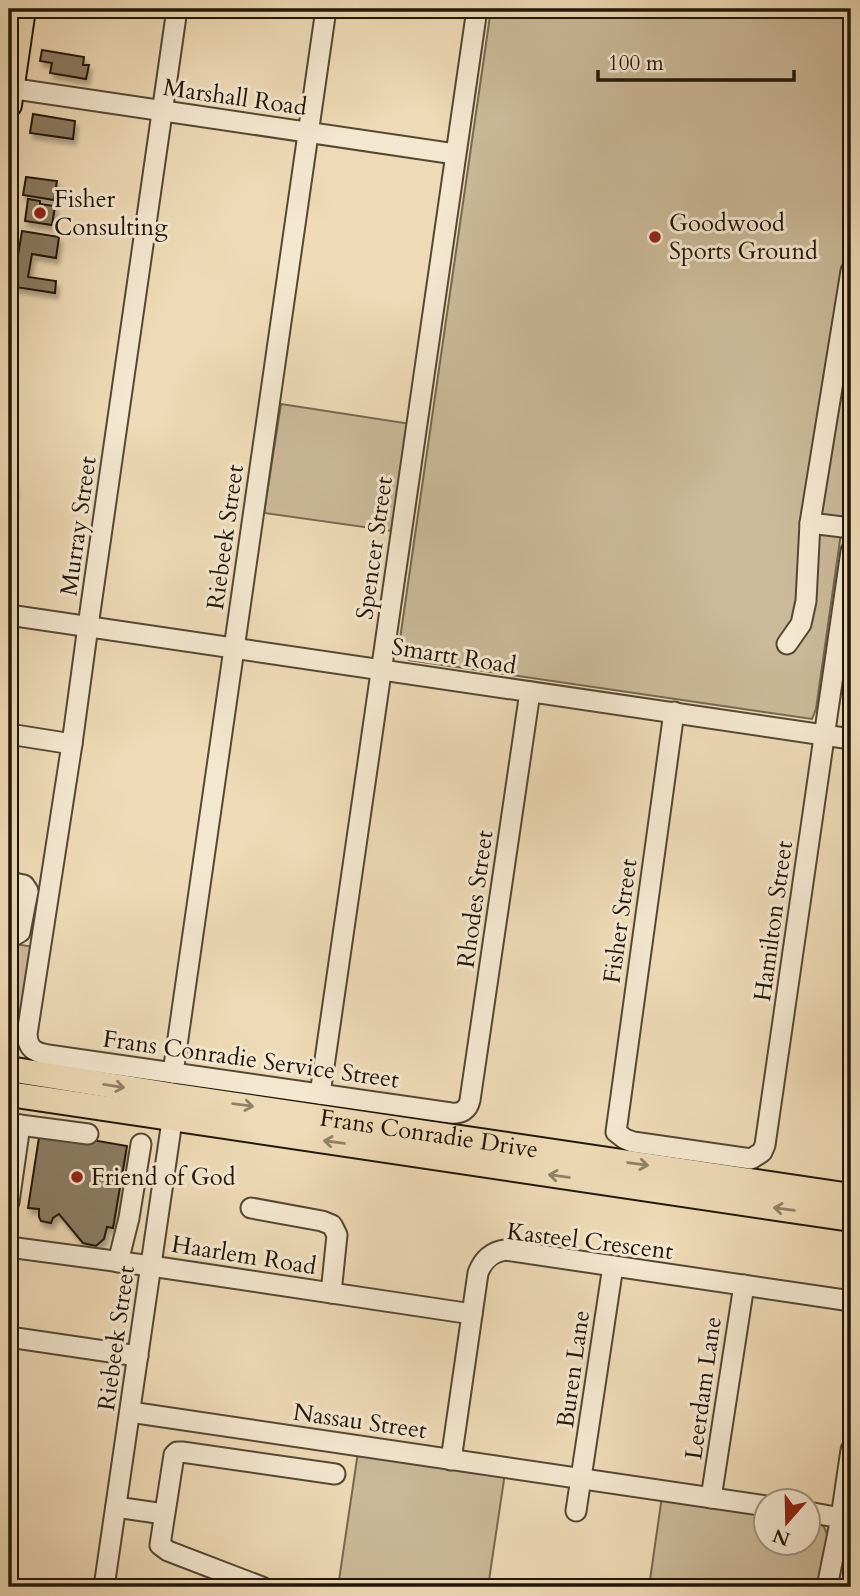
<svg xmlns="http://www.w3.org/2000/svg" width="860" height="1596" font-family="Cardo,serif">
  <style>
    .green { fill: #cbb999; stroke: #766851; stroke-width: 2 }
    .building { fill: #8c7c63; stroke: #211609; stroke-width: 2; filter: url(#shadow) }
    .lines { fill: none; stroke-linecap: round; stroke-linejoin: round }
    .minor-casing { stroke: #544734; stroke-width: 23 }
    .major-casing { stroke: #211609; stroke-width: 28 }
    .minor { stroke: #f4e7d0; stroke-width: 19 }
    .major { stroke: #eedab6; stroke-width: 24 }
    .oneway { stroke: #928268 }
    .poi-dot { fill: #8f2418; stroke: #f4e7d0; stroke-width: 2.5 }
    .labels { text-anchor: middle; stroke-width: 6; stroke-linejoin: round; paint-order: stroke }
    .street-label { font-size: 24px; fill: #211609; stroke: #f4e7d0 }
    .poi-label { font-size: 24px; fill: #211609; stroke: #f4e7d0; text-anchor: start }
  </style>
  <defs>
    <filter id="shadow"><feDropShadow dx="3" dy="5.5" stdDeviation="2" flood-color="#0004"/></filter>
  </defs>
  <rect width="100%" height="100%" fill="#eedab6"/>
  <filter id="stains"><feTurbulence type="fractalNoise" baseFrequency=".00286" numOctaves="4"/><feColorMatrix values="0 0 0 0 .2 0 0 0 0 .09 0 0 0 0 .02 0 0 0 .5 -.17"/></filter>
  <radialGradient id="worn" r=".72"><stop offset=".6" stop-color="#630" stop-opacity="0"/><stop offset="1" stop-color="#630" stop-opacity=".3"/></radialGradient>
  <g class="green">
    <polygon points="491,9 505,11 506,9 851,9 851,463 816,709 812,719 409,660 399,646"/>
    <polygon points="281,404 411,424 392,531 264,513"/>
    <polygon points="9,943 34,947 22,1036 12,1051 9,1051"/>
    <polygon points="358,1452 505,1473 488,1587 338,1587"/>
    <path d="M662,1496L765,1512L766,1544H808V1519C813,1521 819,1522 823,1526C833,1536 823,1573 821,1587H649Z"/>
  </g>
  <g class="building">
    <polygon points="42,50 84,57 83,65 89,65 86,79 50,73 52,63 40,61"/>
    <polygon points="33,114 75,121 73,139 30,133"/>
    <polygon points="26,177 57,181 54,200 23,195"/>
    <polygon points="28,199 40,201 40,204 55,206 52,225 25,221"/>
    <polygon points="22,231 59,237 56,258 32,254 28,277 56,281 55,293 9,286 11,260 17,261"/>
    <polygon points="9,476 12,477 11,484 15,485 12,502 9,502"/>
    <polygon points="40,1131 127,1146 113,1228 107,1227 104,1239 96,1246 83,1243 59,1214 53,1218 51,1223 41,1221 39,1217 39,1209 28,1208"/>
  </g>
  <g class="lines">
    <defs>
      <g id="minor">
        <path d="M177,9L88,626L72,744L27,1034C28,1049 34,1052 48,1055L451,1113C461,1114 468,1110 470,1100L530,692"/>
        <polyline points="9,88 455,154"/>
        <polyline points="810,523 851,271"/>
        <polyline points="9,615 851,739"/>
        <polyline points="787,644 801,624 806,601 810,523 851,528"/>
        <polyline points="674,712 616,1132 625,1139 633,1142 751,1159 762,1152 765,1145 851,551"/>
        <polyline points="9,734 72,744"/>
        <polyline points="9,882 24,885 28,891 20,932 15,935 9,936"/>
        <polyline points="173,1073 326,9"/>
        <polyline points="320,1094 477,9"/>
        <polyline points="9,1124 20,1125 9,1202"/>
        <polyline points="20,1125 88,1134"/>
        <polyline points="251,1208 322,1221 332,1225 337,1235 331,1293"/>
        <polyline points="9,1247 151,1266 472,1314"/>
        <polyline points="118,1262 129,1218 141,1144"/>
        <polyline points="9,1337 138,1356"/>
        <polyline points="130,1412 766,1506"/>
        <path d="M451,1460L478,1273C483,1260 491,1252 505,1250L851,1301"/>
        <polyline points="711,1498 744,1285"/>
        <polyline points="116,1507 164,1514"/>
        <polyline points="576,1511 613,1266"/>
        <polyline points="808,1512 841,1518 827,1587"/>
        <polyline points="841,1518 851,1450"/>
        <polyline points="104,1587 174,1107"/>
        <polyline points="262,1587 168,1551 160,1545 174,1455 177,1452 182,1452 335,1474"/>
      </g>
      <g id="major">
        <polyline points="9,105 23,9"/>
        <path id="s1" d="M9,1069L176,1096L851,1196"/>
        <polyline points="9,1094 851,1219"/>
      </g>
    </defs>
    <use href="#minor" class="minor-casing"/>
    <use href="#major" class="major-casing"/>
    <use href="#minor" class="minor"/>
    <use href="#major" class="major"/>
  </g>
  <defs><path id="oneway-shaft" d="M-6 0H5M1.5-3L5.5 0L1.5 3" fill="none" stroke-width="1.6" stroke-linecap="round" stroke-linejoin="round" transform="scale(1.75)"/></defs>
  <g class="oneway">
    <use href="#oneway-shaft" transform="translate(114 1086) rotate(9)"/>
    <use href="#oneway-shaft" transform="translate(243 1105) rotate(8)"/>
    <use href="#oneway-shaft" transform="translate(334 1142) rotate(-172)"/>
    <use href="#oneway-shaft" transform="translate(638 1164) rotate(8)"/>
    <use href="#oneway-shaft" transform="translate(559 1176) rotate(-172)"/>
    <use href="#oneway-shaft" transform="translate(784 1209) rotate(-172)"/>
  </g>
  <g class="poi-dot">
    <circle cx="40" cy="213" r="7"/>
    <circle cx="655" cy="237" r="7"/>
    <circle cx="77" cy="1177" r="7"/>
  </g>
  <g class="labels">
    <g class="street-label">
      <text transform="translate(235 97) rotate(8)" y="8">Marshall Road</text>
      <text transform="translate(78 526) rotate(-82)" y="8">Murray Street</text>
      <text transform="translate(225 537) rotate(-82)" y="8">Riebeek Street</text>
      <text transform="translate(374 548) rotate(-82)" y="8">Spencer Street</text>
      <text transform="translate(454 656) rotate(9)" y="8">Smartt Road</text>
      <text transform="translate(475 899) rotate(-82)" y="8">Rhodes Street</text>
      <text transform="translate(620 921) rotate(-82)" y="8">Fisher Street</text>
      <text transform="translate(773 921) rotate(-82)" y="8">Hamilton Street</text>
      <text transform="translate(251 1059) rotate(8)" y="8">Frans Conradie Service Street</text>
      <text dy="8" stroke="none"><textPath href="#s1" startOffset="425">Frans Conradie Drive</textPath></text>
      <text transform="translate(590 1241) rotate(7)" y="8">Kasteel Crescent</text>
      <text transform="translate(244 1255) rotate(9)" y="8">Haarlem Road</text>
      <text transform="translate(116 1338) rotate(-82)" y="8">Riebeek Street</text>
      <text transform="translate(573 1369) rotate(-82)" y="8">Buren Lane</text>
      <text transform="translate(703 1388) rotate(-82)" y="8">Leerdam Lane</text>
      <text transform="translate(360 1421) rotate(8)" y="8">Nassau Street</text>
    </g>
    <g class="poi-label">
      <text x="54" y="207">Fisher<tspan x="54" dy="28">Consulting</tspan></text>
      <text x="669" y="231">Goodwood<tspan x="669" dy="28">Sports Ground</tspan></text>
      <text x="91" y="1185">Friend of God</text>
    </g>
  </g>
  <rect width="860" height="1596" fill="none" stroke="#eedab6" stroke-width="35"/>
  <rect x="10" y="10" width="839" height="1575" fill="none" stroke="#211609" stroke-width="3.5"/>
  <rect x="18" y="18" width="825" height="1561" fill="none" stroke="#211609" stroke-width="2"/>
  <g transform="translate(787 1522) rotate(200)"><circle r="33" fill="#f4e7d0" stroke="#a09380" stroke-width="2"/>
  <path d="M0-5L12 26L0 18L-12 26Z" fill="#8f2418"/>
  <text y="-10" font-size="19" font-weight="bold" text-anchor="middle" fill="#211609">N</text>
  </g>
  <path d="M598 70v10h196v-10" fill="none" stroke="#211609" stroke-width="3.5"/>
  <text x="608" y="70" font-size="21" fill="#211609" stroke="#f4e7d0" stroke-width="5" paint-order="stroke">100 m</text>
  <rect width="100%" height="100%" filter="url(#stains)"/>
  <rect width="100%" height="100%" fill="url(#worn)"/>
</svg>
